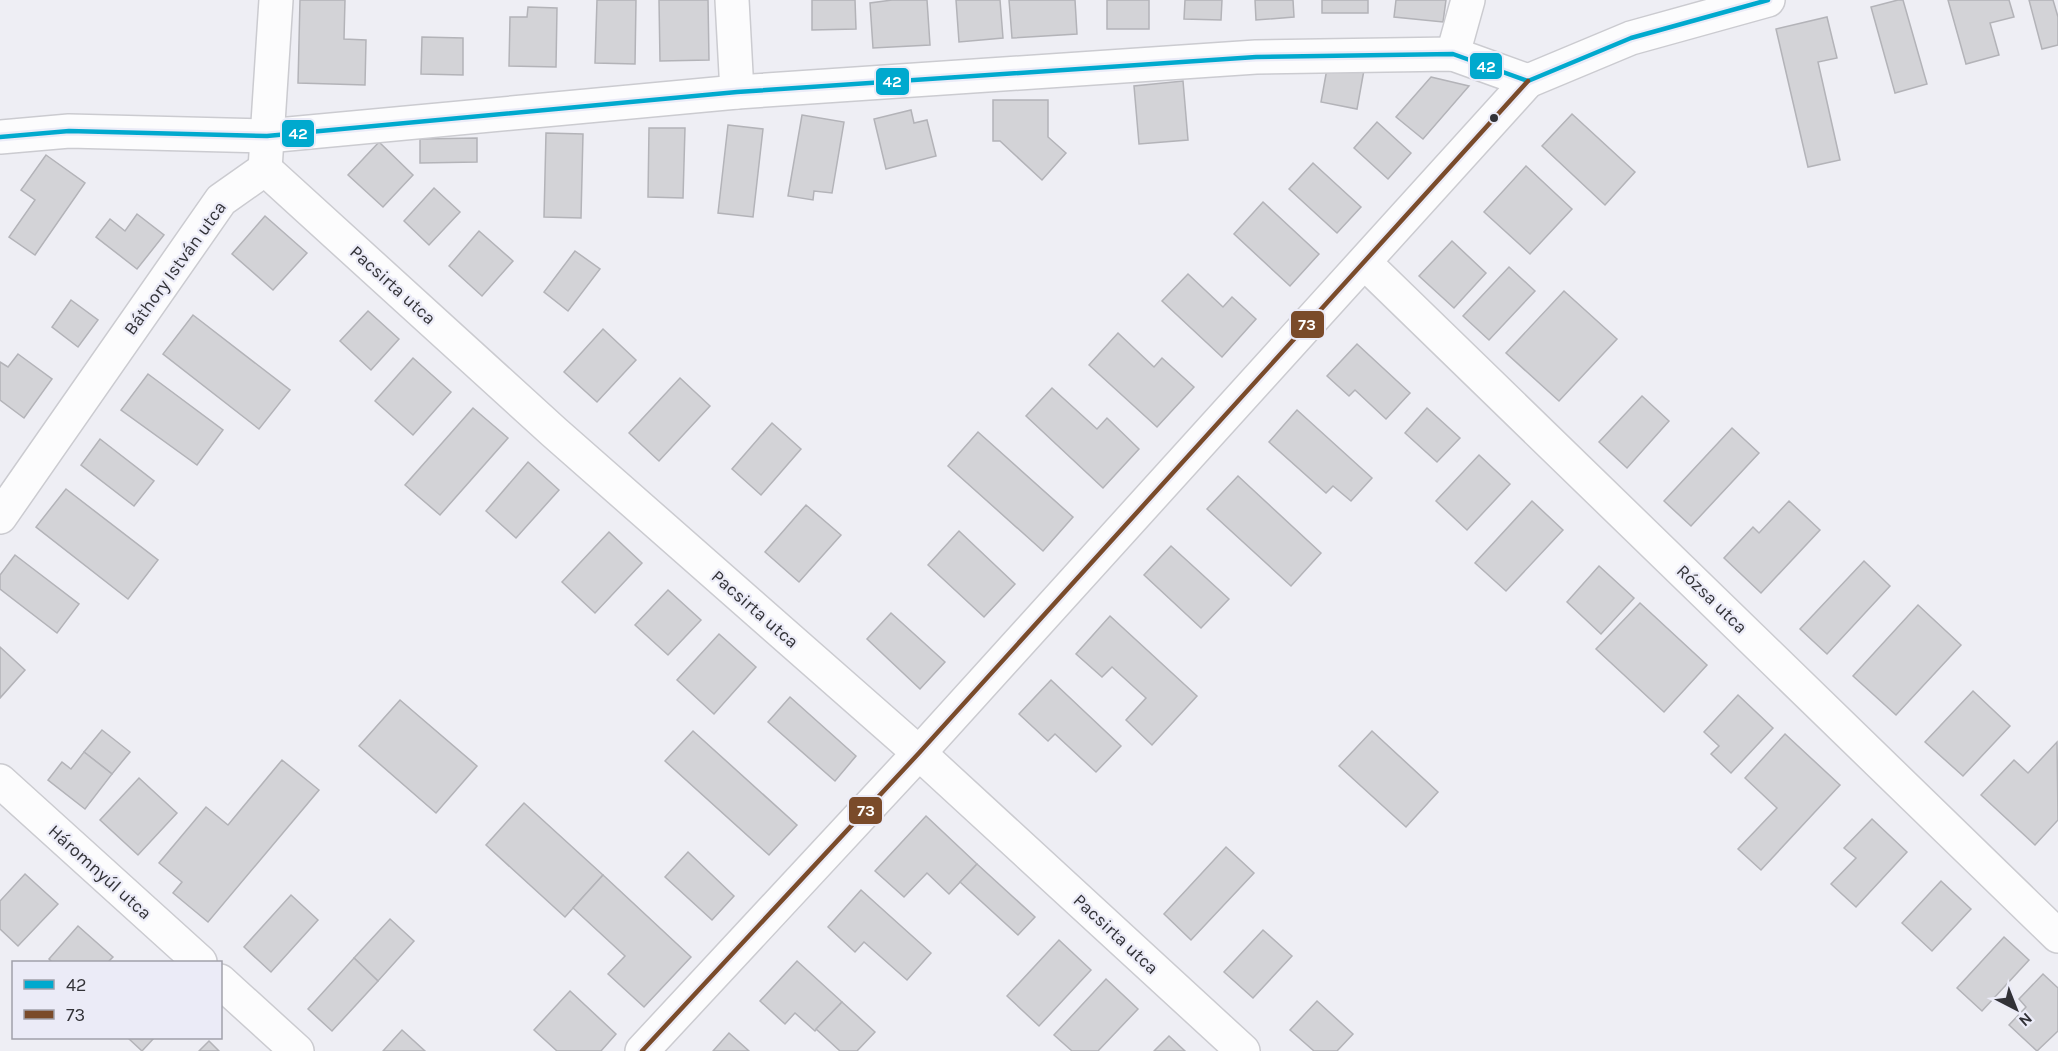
<svg xmlns="http://www.w3.org/2000/svg" width="2058" height="1051" font-family="Karla,sans-serif">
  <style>
    .building { fill: #d3d3d7; stroke: #b3b3b8; stroke-width: 1.5 }
    .lines { fill: none; stroke-linecap: round; stroke-linejoin: round }
    .street-casing { stroke: #cbcbd0; stroke-width: 36 }
    .street { stroke: #fcfcfd; stroke-width: 33 }
    .bus-1-casing { stroke: #ebebf7; stroke-width: 9 }
    .bus-2-casing { stroke: #ebebf7; stroke-width: 9 }
    .bus-1 { stroke: #00a9ce; stroke-width: 4.5 }
    .bus-2 { stroke: #7a4b2a; stroke-width: 4.5 }
    .bus-dot { fill: #323237; stroke: #ebebf7; stroke-width: 2 }
    .labels { text-anchor: middle; stroke-width: 4.5; stroke-linejoin: round; paint-order: stroke }
    .street-label { font-size: 18px; fill: #323237; stroke: #ebebf7 }
    .line-badge { stroke: #ebebf7; stroke-width: 2 }
    .badge-label { font-size: 16px; text-anchor: middle; font-weight: bold; fill: #fff }
  </style>
  <rect width="100%" height="100%" fill="#eeeef4"/>
  <g class="building">
    <polygon points="300,0 345,0 344,39 366,40 365,85 298,83"/>
    <polygon points="597,0 636,0 635,64 595,63"/>
    <polygon points="659,0 708,0 709,60 660,61"/>
    <polygon points="812,0 855,0 856,29 812,30"/>
    <polygon points="892,0 927,0 930,45 873,48 870,3"/>
    <polygon points="956,0 1000,0 1003,38 959,42"/>
    <polygon points="1009,0 1075,0 1077,34 1012,38"/>
    <rect x="1107" y="0" width="42" height="29"/>
    <polygon points="1185,0 1222,0 1221,20 1184,19"/>
    <polygon points="1255,0 1293,0 1294,17 1256,20"/>
    <rect x="1322" y="0" width="46" height="13"/>
    <polygon points="1396,0 1446,0 1443,22 1394,17"/>
    <polygon points="1898,0 1903,0 1927,84 1895,93 1871,7"/>
    <polygon points="1948,0 2009,0 2014,17 1990,23 1999,55 1966,64"/>
    <polygon points="2029,0 2053,0 2058,17 2058,45 2042,49"/>
    <polygon points="528,7 557,8 556,67 509,66 510,17 527,17"/>
    <polygon points="1827,17 1837,58 1818,62 1840,160 1808,167 1776,29"/>
    <polygon points="422,37 463,38 463,75 421,74"/>
    <polygon points="1328,63 1364,70 1357,109 1321,102"/>
    <polygon points="1431,77 1469,86 1423,139 1396,117"/>
    <polygon points="1183,81 1188,140 1139,144 1134,86"/>
    <polygon points="993,100 1048,100 1048,137 1066,153 1042,180 1000,141 993,141"/>
    <polygon points="911,110 914,123 927,120 936,156 886,169 874,119"/>
    <polygon points="1572,114 1635,172 1605,205 1542,146"/>
    <polygon points="802,115 844,122 832,193 814,191 813,200 788,196"/>
    <polygon points="1377,122 1411,153 1388,179 1354,148"/>
    <polygon points="728,125 763,129 753,217 718,213"/>
    <polygon points="649,128 685,128 683,198 648,197"/>
    <polygon points="546,133 583,134 581,218 544,217"/>
    <polygon points="477,138 477,162 420,163 420,139"/>
    <polygon points="379,142 413,175 383,207 348,175"/>
    <polygon points="46,155 85,183 35,255 9,237 35,200 21,190"/>
    <polygon points="1313,163 1361,207 1337,233 1289,189"/>
    <polygon points="1526,166 1572,209 1530,254 1484,212"/>
    <polygon points="434,188 460,212 429,245 404,221"/>
    <polygon points="1263,202 1319,254 1290,286 1234,234"/>
    <polygon points="137,214 164,235 137,269 96,237 110,219 125,231"/>
    <polygon points="265,216 307,253 273,290 232,254"/>
    <polygon points="479,231 513,261 482,296 449,266"/>
    <polygon points="1452,241 1486,273 1454,308 1419,276"/>
    <polygon points="575,251 600,269 568,311 544,292"/>
    <polygon points="1509,267 1535,291 1489,340 1463,316"/>
    <polygon points="1188,274 1223,307 1232,297 1256,319 1222,357 1162,301"/>
    <polygon points="1564,291 1617,339 1559,401 1506,353"/>
    <polygon points="71,300 98,320 78,347 52,327"/>
    <polygon points="368,311 399,339 371,370 340,341"/>
    <polygon points="193,315 290,390 259,429 163,354"/>
    <polygon points="603,329 636,360 597,402 564,372"/>
    <polygon points="1118,333 1154,367 1162,358 1194,387 1157,427 1089,365"/>
    <polygon points="1357,344 1410,393 1386,419 1355,390 1349,396 1327,376"/>
    <polygon points="18,354 52,379 24,418 0,400 0,362 8,367"/>
    <polygon points="413,358 451,392 413,435 375,401"/>
    <polygon points="148,374 223,430 197,465 121,410"/>
    <polygon points="680,378 710,406 659,461 629,433"/>
    <polygon points="1052,388 1097,429 1107,418 1139,449 1103,488 1026,416"/>
    <polygon points="1642,396 1669,421 1627,468 1599,442"/>
    <polygon points="473,408 508,438 440,515 405,485"/>
    <polygon points="1427,408 1460,438 1437,462 1405,433"/>
    <polygon points="1297,410 1372,478 1351,501 1333,486 1326,493 1269,442"/>
    <polygon points="772,423 801,449 761,495 732,469"/>
    <polygon points="1732,428 1759,453 1691,526 1664,501"/>
    <polygon points="978,432 1073,517 1043,551 948,466"/>
    <polygon points="100,439 154,481 134,506 81,465"/>
    <polygon points="1479,455 1510,484 1467,530 1436,501"/>
    <polygon points="528,462 559,490 516,538 486,511"/>
    <polygon points="1238,476 1321,553 1291,586 1207,509"/>
    <polygon points="66,489 158,560 128,599 36,527"/>
    <polygon points="1532,501 1563,530 1506,591 1475,563"/>
    <polygon points="1789,501 1820,530 1761,593 1724,558 1753,527 1759,533"/>
    <polygon points="806,505 841,535 799,582 765,552"/>
    <polygon points="959,531 1015,584 984,617 928,565"/>
    <polygon points="609,532 642,563 595,613 562,582"/>
    <polygon points="1171,546 1229,599 1201,628 1144,575"/>
    <polygon points="15,555 79,604 57,633 0,589 0,575"/>
    <polygon points="1864,561 1890,586 1827,654 1800,629"/>
    <polygon points="1599,566 1634,598 1601,634 1567,602"/>
    <polygon points="668,590 701,620 668,655 635,625"/>
    <polygon points="1640,603 1707,665 1664,712 1596,649"/>
    <polygon points="1918,605 1961,645 1896,715 1853,676"/>
    <polygon points="891,613 945,662 920,689 867,639"/>
    <polygon points="1110,616 1197,696 1152,745 1126,720 1146,698 1112,667 1102,677 1076,654"/>
    <polygon points="719,634 756,667 714,714 677,680"/>
    <polygon points="0,647 25,670 0,698"/>
    <polygon points="1051,680 1121,746 1096,772 1055,734 1048,741 1019,714"/>
    <polygon points="1973,691 2010,726 1963,776 1925,742"/>
    <polygon points="1738,695 1773,728 1731,773 1711,754 1719,746 1704,732"/>
    <polygon points="790,697 856,756 835,781 768,722"/>
    <polygon points="400,700 477,766 436,813 359,746"/>
    <polygon points="102,730 130,752 112,774 84,752"/>
    <polygon points="693,731 797,825 769,855 665,761"/>
    <polygon points="1372,731 1438,792 1406,827 1339,766"/>
    <polygon points="1785,734 1840,785 1761,870 1738,849 1777,808 1745,778"/>
    <polygon points="2057,742 2058,820 2035,845 1981,795 2014,760 2028,773"/>
    <polygon points="84,752 112,774 85,809 48,780 62,762 71,769"/>
    <polygon points="282,760 319,790 208,922 173,893 182,882 159,863 206,807 228,825"/>
    <polygon points="139,778 177,813 138,855 100,820"/>
    <polygon points="524,803 603,875 565,917 486,845"/>
    <polygon points="926,816 977,864 949,894 927,873 904,897 875,871"/>
    <polygon points="1872,819 1907,852 1856,907 1831,884 1856,858 1844,848"/>
    <polygon points="1226,847 1254,873 1191,940 1164,914"/>
    <polygon points="688,852 734,896 712,920 665,877"/>
    <polygon points="977,864 1035,917 1018,935 960,882"/>
    <polygon points="25,874 58,904 18,946 0,929 0,901"/>
    <polygon points="603,875 691,957 644,1007 608,974 625,956 573,908"/>
    <polygon points="1941,881 1971,909 1932,951 1902,923"/>
    <polygon points="861,890 931,953 907,980 864,942 855,952 828,927"/>
    <polygon points="291,895 318,920 271,972 244,947"/>
    <polygon points="390,919 414,941 378,981 354,958"/>
    <polygon points="78,926 113,957 108,962 52,962 49,959"/>
    <polygon points="1263,930 1292,956 1253,998 1224,972"/>
    <polygon points="2004,937 2029,960 1982,1011 1957,988"/>
    <polygon points="1059,940 1091,970 1039,1026 1007,996"/>
    <polygon points="354,958 378,981 332,1031 308,1009"/>
    <polygon points="797,961 842,1002 815,1031 795,1013 785,1024 760,1001"/>
    <polygon points="2043,974 2058,988 2058,1031 2037,1051 2009,1025 2026,1007 2019,999"/>
    <polygon points="1106,979 1138,1009 1098,1051 1072,1051 1054,1035"/>
    <polygon points="570,991 616,1034 601,1051 557,1051 534,1030"/>
    <polygon points="1317,1001 1353,1034 1337,1051 1314,1051 1290,1030"/>
    <polygon points="842,1002 875,1032 857,1051 840,1051 816,1029"/>
    <polygon points="402,1030 425,1051 383,1051"/>
    <polygon points="729,1033 749,1051 713,1051"/>
    <polygon points="1169,1036 1185,1051 1154,1051"/>
    <polygon points="128,1038 154,1038 142,1051"/>
    <polygon points="209,1041 219,1051 199,1051"/>
  </g>
  <g class="lines">
    <defs>
      <g id="street">
        <polyline points="732,0 737,92"/>
        <polyline points="1453,54 1468,0"/>
        <polyline points="0,137 69,131 267,136 737,92 1256,57 1453,54 1528,81 1631,38 1768,0"/>
        <polyline points="265,169 554,432 919,753 1243,1051"/>
        <polyline points="1365,263 2058,936"/>
        <polyline points="0,517 221,200 265,169 276,0"/>
        <polyline points="0,781 200,962"/>
        <polyline points="220,981 297,1051"/>
        <polyline points="642,1051 919,753 1528,81"/>
      </g>
    </defs>
    <use href="#street" class="street-casing"/>
    <use href="#street" class="street"/>
    <defs>
      <polyline id="bus-1" points="0,137 69,131 267,136 737,92 1256,57 1453,54 1528,81 1631,38 1768,0"/>
      <polyline id="bus-2" points="642,1051 919,753 1528,81"/>
    </defs>
    <use href="#bus-1" class="bus-1-casing"/>
    <use href="#bus-2" class="bus-2-casing"/>
    <use href="#bus-1" class="bus-1"/>
    <use href="#bus-2" class="bus-2"/>
  </g>
  <circle class="bus-dot" cx="1494" cy="118" r="5"/>
  <g class="labels">
    <g class="street-label">
      <text transform="translate(175 268) rotate(-54)" y="6">Báthory István utca</text>
      <text transform="translate(393 285) rotate(42)" y="6">Pacsirta utca</text>
      <text transform="translate(1712 599) rotate(44)" y="6">Rózsa utca</text>
      <text transform="translate(755 609) rotate(41)" y="6">Pacsirta utca</text>
      <text transform="translate(100 872) rotate(42)" y="6">Háromnyúl utca</text>
      <text transform="translate(1116 934) rotate(43)" y="6">Pacsirta utca</text>
    </g>
  </g>
  <g class="line-badge">
    <rect x="1469" y="52" width="34" height="28" rx="6" fill="#00a9ce"/>
    <rect x="875" y="67" width="35" height="29" rx="6" fill="#00a9ce"/>
    <rect x="281" y="119" width="34" height="29" rx="6" fill="#00a9ce"/>
    <rect x="1290" y="310" width="35" height="29" rx="6" fill="#7a4b2a"/>
    <rect x="848" y="796" width="35" height="29" rx="6" fill="#7a4b2a"/>
  </g>
  <g class="badge-label">
    <text x="1486" y="72">42</text>
    <text x="892" y="87">42</text>
    <text x="298" y="139">42</text>
    <text x="1307" y="330">73</text>
    <text x="866" y="816">73</text>
  </g>
  <rect x="12" y="961" width="210" height="78" fill="#ebebf7" stroke="#a1a1aa" stroke-width="1.5"/>
  <rect x="24" y="980" width="30" height="9" fill="#00a9ce" stroke="#a1a1aa" stroke-width="1.5"/>
  <text x="66" y="991" font-size="18" fill="#323237">42</text>
  <rect x="24" y="1010" width="30" height="9" fill="#7a4b2a" stroke="#a1a1aa" stroke-width="1.5"/>
  <text x="66" y="1021" font-size="18" fill="#323237">73</text>
  <g transform="translate(2016 1009) rotate(138)" stroke="#ebebf7" stroke-width="4.5" paint-order="stroke">
  <path d="M0-4.5L10 22L0 15L-10 22Z" fill="#323237"/>
  <text y="-9" font-size="16" font-weight="bold" text-anchor="middle" fill="#323237">N</text>
  </g>
</svg>
